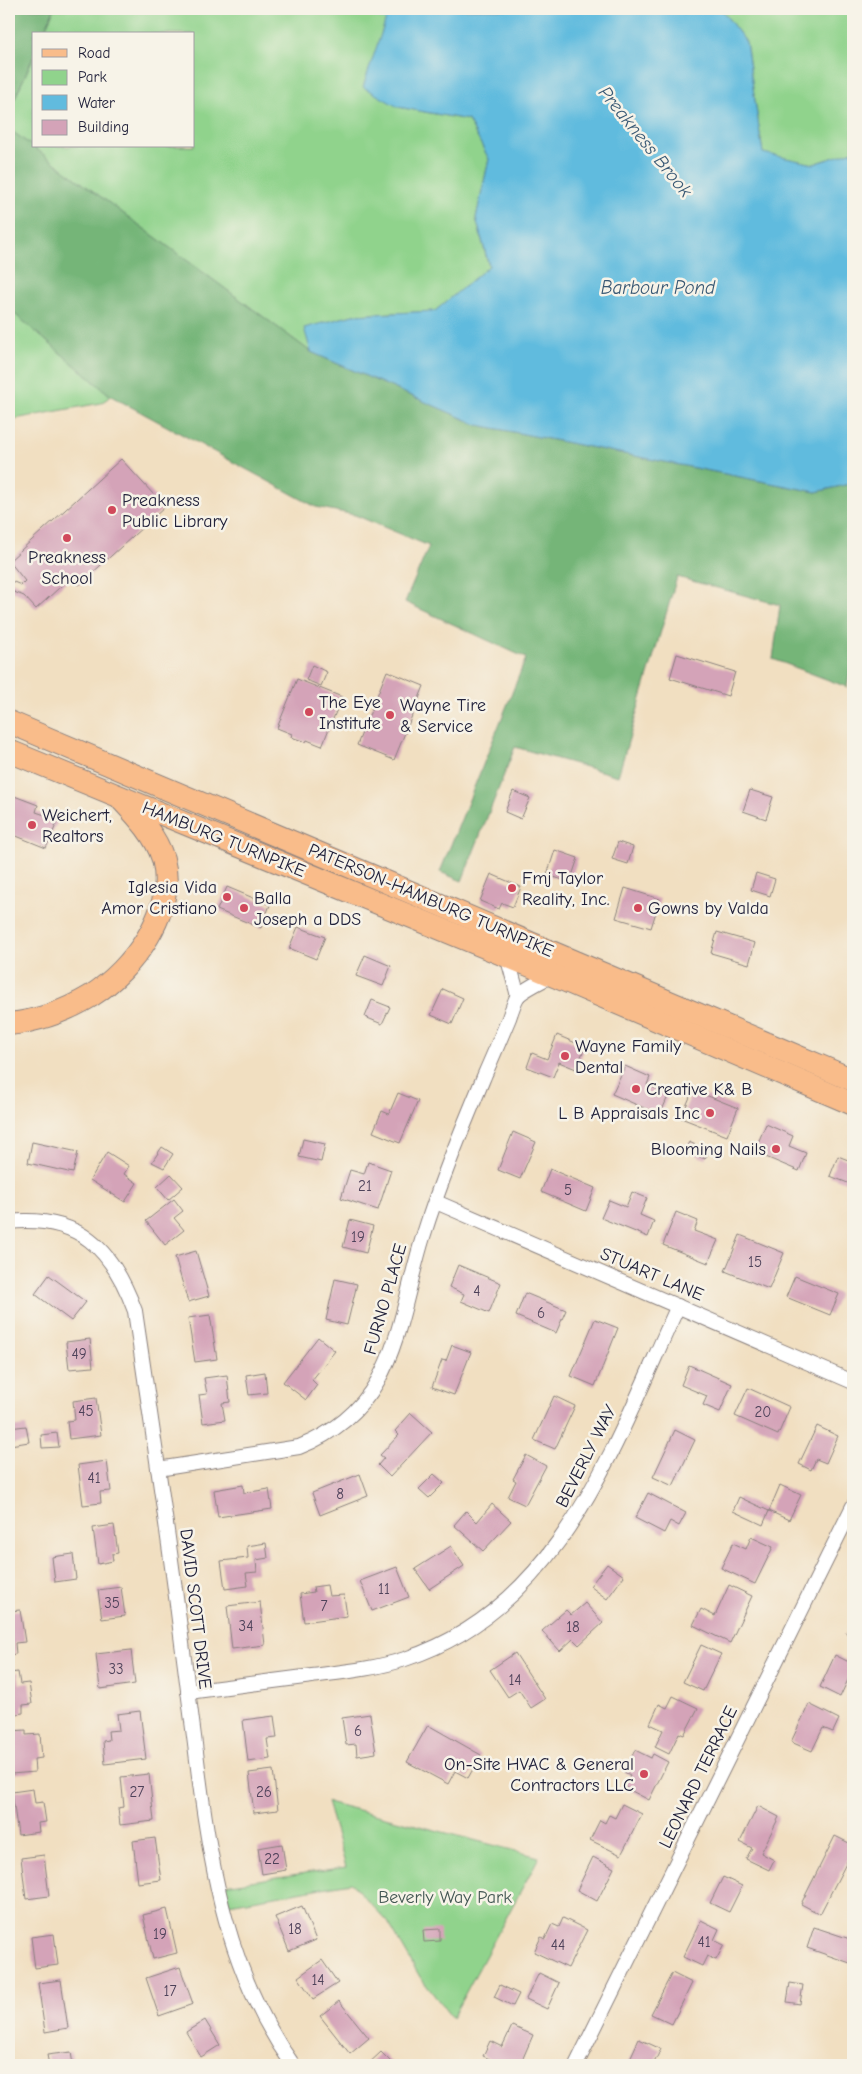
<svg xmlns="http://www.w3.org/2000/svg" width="862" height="2074" font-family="'Comic Neue',sans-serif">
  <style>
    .green { fill: #90d38c; stroke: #597a64 }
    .forest { fill: #74b578; stroke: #4b6c5a }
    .water { fill: #61bbde; stroke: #426e8c }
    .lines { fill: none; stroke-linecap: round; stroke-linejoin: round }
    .stream { stroke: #61bbde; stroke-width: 5 }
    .building { fill: #d4a3b8 }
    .street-casing { stroke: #8a807e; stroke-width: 16 }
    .primary-casing { stroke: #8a807e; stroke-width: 24 }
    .street { stroke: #fff; stroke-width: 14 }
    .primary { stroke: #f9bc8a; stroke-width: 22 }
    .poi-dot { fill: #d1495b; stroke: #f7f3e8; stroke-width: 2 }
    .labels { text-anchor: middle; stroke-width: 5; stroke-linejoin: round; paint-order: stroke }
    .number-label { font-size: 15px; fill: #4e425a }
    .poi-label { font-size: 18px; fill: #22223b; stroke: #f7f3e8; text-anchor: start }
    .street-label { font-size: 18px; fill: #22223b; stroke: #f7f3e8 }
    .park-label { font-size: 18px; fill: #435753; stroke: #f7f3e8 }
    .water-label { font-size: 19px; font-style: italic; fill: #385874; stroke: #f7f3e8 }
  </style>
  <rect width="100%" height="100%" fill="#f7f3e8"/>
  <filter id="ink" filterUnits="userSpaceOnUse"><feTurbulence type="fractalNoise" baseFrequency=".02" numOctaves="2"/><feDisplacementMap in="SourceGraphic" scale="10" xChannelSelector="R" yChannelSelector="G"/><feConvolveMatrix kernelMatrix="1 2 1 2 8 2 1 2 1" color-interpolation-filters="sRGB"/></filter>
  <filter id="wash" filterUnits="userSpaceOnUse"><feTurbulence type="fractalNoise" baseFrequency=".0096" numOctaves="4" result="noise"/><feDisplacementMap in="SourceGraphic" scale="20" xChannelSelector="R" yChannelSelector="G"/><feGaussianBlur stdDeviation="1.12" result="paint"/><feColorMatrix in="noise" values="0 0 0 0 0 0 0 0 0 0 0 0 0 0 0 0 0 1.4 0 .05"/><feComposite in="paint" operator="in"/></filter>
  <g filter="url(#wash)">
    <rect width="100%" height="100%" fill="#f1dfc1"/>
    <g class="green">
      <polygon points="54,9 397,9 386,19 398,107 468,120 489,159 476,218 489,267 435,311 353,315 305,328 311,352 9,129 9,112 34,55 34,146 194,146 194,34 43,34"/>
      <polygon points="721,9 853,9 853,151 814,164 763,154 746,42"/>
      <polygon points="9,309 111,396 101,403 9,420"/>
      <polygon points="327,1802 539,1857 452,2018 420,1977 388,1922 351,1883 229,1904 224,1885 346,1867"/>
    </g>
    <g class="forest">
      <polygon points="9,9 54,9 43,34 34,34 34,55 9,112"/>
      <polygon points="9,129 311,352 478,425 816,492 853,483 853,654 847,687 773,659 780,605 677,577 618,776 515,747 462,881 440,872 526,658 405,602 429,546 355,515 316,507 111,396 9,309"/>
    </g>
    <polygon class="water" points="397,9 721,9 746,42 763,153 814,164 853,151 853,483 816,492 478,425 311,352 304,328 353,315 435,311 489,266 476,218 489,159 468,120 398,107 363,87 386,19"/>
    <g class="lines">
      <polyline class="stream" points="366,9 369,13 392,19"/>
    </g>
    <g id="blocks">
      <g class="building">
        <polygon points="121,459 165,507 79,585 71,577 36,609 24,596 9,590 9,580 21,585 25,581 9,561"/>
        <polygon points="677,654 735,672 728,696 670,678"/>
        <polygon points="312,665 327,672 321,686 306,680"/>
        <polygon points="387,671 424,686 394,760 357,745"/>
        <polygon points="297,679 342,697 322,746 307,740 306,742 291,737 292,734 277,728"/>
        <polygon points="750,790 773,797 766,819 743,811"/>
        <polygon points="513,791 530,798 521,819 505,812"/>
        <polygon points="9,794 38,805 36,812 45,815 46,813 59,818 46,848 9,833"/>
        <polygon points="618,842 633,847 628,864 612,859"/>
        <polygon points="555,850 578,858 570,882 547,875"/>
        <polygon points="756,873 775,879 770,896 751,890"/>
        <polygon points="491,874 521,887 513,907 502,903 499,909 480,901"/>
        <polygon points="227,887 270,905 261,928 217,910"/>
        <polygon points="625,888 660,899 651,928 616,918"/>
        <polygon points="298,927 325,937 316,959 289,948"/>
        <polygon points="717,932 755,943 749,964 711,953"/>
        <polygon points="365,955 391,966 383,986 356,976"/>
        <polygon points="443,989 463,998 452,1024 431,1015"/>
        <polygon points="372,1000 390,1007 382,1024 365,1017"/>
        <polygon points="557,1035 585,1047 576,1069 559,1062 553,1077 527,1067 532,1053 547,1059"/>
        <polygon points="625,1066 650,1077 647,1085 669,1094 660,1115 612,1094"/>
        <polygon points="693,1090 738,1108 727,1136 681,1118"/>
        <polygon points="398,1093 418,1101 400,1143 373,1132 382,1111 389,1114"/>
        <polygon points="766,1124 793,1136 789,1146 806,1153 799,1171 754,1152"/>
        <polygon points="513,1132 536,1142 520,1179 498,1170"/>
        <polygon points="303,1139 325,1144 321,1162 299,1157"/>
        <polygon points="32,1142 78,1152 73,1173 28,1163"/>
        <polygon points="689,1142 709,1151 705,1159 685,1150"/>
        <polygon points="162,1147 173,1154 164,1168 152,1162"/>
        <polygon points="107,1152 129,1166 124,1174 137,1183 125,1202 90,1180"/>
        <polygon points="838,1156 853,1162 853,1185 830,1176"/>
        <polygon points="368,1162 391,1170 378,1210 341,1198 350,1170 364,1174"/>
        <polygon points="550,1169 595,1188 586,1211 541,1192"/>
        <polygon points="171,1174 183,1187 168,1200 157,1187"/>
        <polygon points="632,1192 647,1198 640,1215 654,1221 648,1237 601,1218 609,1200 626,1207"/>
        <polygon points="174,1199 183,1211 174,1218 184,1230 165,1245 146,1221"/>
        <polygon points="676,1212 698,1221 694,1231 718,1240 708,1263 663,1245"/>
        <polygon points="350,1220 373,1226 366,1253 343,1247"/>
        <polygon points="740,1235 784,1253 769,1289 725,1271"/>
        <polygon points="196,1251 209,1296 188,1302 175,1257"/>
        <polygon points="458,1265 501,1283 489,1313 461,1301 464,1294 449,1287"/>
        <polygon points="49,1275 86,1302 71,1321 35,1294"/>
        <polygon points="795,1276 839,1294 830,1315 786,1297"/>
        <polygon points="335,1279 357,1284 347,1325 326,1320"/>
        <polygon points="525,1293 566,1310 556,1333 516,1316"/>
        <polygon points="210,1315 217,1359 195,1362 188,1318"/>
        <polygon points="595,1319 618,1328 595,1386 571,1376"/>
        <polygon points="318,1337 335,1351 312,1380 317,1385 306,1400 283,1382"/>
        <polygon points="90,1339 93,1367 69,1369 66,1342"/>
        <polygon points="452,1345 471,1352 454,1395 432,1387 442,1360 446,1361"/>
        <polygon points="689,1365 732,1384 720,1412 703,1405 707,1396 681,1385"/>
        <polygon points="265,1372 267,1393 249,1395 246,1375"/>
        <polygon points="227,1375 230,1402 222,1403 225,1420 203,1423 199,1395 207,1394 204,1378"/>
        <polygon points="748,1388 790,1407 778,1435 735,1416"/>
        <polygon points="554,1396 575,1406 555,1449 534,1440"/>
        <polygon points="96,1398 101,1435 69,1439 67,1421 75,1420 73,1401"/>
        <polygon points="411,1413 432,1432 390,1477 378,1465 384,1458 380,1455 399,1435 395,1431"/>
        <polygon points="26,1426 29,1442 10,1445 9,1428"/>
        <polygon points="817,1426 838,1436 826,1463 816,1459 811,1470 799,1464"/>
        <polygon points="675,1430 695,1440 673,1486 653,1477"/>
        <polygon points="57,1433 59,1447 42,1448 41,1435"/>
        <polygon points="526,1455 546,1466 525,1505 508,1497 516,1481 513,1479"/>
        <polygon points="107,1461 111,1491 100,1492 101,1503 83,1505 78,1465"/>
        <polygon points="360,1474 368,1496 320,1515 312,1493"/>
        <polygon points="434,1474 444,1483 429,1498 419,1489"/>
        <polygon points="243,1485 244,1493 269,1489 272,1509 218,1517 214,1490"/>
        <polygon points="780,1485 801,1495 789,1520 769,1511"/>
        <polygon points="648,1493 686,1513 679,1526 670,1521 664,1533 635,1518"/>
        <polygon points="739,1497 769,1511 763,1525 733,1511"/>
        <polygon points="492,1504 511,1521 483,1551 454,1525 466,1511 477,1522"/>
        <polygon points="114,1525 118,1553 112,1554 113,1561 98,1564 93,1528"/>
        <polygon points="751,1537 773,1547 755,1584 721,1568 733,1543 746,1549"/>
        <polygon points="266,1543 268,1558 256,1560 257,1572 246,1573 248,1586 225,1589 221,1561 248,1558 247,1546"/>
        <polygon points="451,1546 464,1566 429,1589 415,1569"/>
        <polygon points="73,1554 76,1579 55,1582 52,1557"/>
        <polygon points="607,1564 624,1576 607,1599 590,1586"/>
        <polygon points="397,1567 409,1597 372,1611 360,1581"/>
        <polygon points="9,1578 12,1595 9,1596"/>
        <polygon points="327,1585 329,1596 344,1595 347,1616 304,1622 300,1594 314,1592 313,1587"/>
        <polygon points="729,1585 752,1596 730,1643 693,1625 701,1609 715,1616"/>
        <polygon points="121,1587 125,1616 102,1619 98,1590"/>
        <polygon points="260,1602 265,1645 232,1649 227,1606"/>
        <polygon points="585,1603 603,1623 579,1645 573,1639 560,1651 542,1631 566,1610 571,1615"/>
        <polygon points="20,1610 25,1642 15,1643 16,1654 9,1655 9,1611"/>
        <polygon points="853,1618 853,1637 846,1633"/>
        <polygon points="701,1645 721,1654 703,1691 683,1682"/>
        <polygon points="131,1650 135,1684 100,1689 96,1654"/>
        <polygon points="515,1653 545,1699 531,1708 519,1690 508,1697 490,1670"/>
        <polygon points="835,1655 853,1664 853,1669 840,1697 820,1687"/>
        <polygon points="18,1672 20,1684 29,1683 32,1704 23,1705 23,1713 9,1715 9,1673"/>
        <polygon points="673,1696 698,1708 684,1735 679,1733 669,1754 655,1747 663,1730 650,1724 659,1704 667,1708"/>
        <polygon points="809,1704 839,1719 833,1732 823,1728 812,1751 791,1742"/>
        <polygon points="140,1711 146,1759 105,1764 103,1741 109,1740 108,1731 119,1730 117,1714"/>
        <polygon points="370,1714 376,1753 357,1756 356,1744 346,1745 342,1718"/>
        <polygon points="274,1716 277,1738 267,1739 270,1759 248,1762 243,1720"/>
        <polygon points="428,1725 481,1755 468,1778 455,1771 448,1784 407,1762"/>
        <polygon points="26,1730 26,1735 40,1734 42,1758 34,1759 35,1772 11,1774 9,1731"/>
        <polygon points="635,1750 651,1758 653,1754 668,1762 649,1800 624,1787 630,1775 624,1772"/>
        <polygon points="273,1770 278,1810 254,1813 249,1773"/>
        <polygon points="149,1774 154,1821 120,1825 118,1808 124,1807 121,1777"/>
        <polygon points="33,1789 35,1803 43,1802 46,1822 38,1823 39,1832 18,1835 12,1792"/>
        <polygon points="622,1804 642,1814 621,1855 590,1840 600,1820 605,1823 609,1815 615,1818"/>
        <polygon points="758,1806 779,1817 761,1853 774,1860 769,1870 746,1859 752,1848 740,1842"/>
        <polygon points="835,1836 853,1845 853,1850 820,1914 801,1904"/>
        <polygon points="155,1838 161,1880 138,1883 133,1841"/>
        <polygon points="282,1844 286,1870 262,1874 258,1848"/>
        <polygon points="44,1855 49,1896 26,1899 21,1858"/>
        <polygon points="593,1857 614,1868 597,1901 577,1890"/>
        <polygon points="723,1877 742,1886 729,1912 710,1903"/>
        <polygon points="302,1906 316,1940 289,1951 275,1917"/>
        <polygon points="167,1909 177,1953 153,1959 143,1915"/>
        <polygon points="563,1918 587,1930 568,1968 534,1952 541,1937 545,1939 552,1924 559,1927"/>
        <polygon points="701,1920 719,1929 714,1940 724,1945 716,1960 707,1956 702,1966 683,1957"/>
        <polygon points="814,1927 853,1940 853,1964 807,1948"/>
        <polygon points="440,1929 440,1941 424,1942 423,1930"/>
        <polygon points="54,1934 58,1965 35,1968 31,1937"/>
        <polygon points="322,1960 338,1983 313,1999 298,1977"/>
        <polygon points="180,1967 193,2004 159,2016 146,1978"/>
        <polygon points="539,1973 559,1983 547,2009 526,1999"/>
        <polygon points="672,1973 692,1983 672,2024 651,2014"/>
        <polygon points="61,1980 68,2028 45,2032 38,1983"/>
        <polygon points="790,1983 803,1985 800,2004 787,2002"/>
        <polygon points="500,1985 519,1994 513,2006 494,1997"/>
        <polygon points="339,2001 369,2038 350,2054 320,2016"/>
        <polygon points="205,2020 220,2045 201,2057 186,2032"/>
        <polygon points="512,2026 533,2035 520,2065 502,2065 483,2056 490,2041 502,2047"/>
        <polygon points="639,2039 661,2049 653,2065 627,2065"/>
        <polygon points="71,2052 73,2065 49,2065 47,2055"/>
        <polygon points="381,2052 394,2065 367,2065"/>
      </g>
    </g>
  </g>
  <g filter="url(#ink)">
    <use href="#blocks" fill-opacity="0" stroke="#8a807e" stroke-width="1"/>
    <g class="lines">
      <defs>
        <g id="street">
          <polyline points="507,956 518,996"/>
          <polyline points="436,1202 853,1382"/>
          <path d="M9,1222C79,1215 112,1248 135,1311C150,1414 166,1517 179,1620C185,1667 191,1713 197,1760C210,1868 228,1974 293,2065"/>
          <path d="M158,1469L299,1447C397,1408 396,1325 423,1237C440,1182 463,1127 485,1074C493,1056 501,1037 509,1018C511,1012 514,1003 517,997C522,990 544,980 552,975"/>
          <path d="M188,1692C229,1687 271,1681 312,1676C343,1672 375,1669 405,1659C562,1608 615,1442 678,1306"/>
          <polyline points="576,2065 853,1506"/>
        </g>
        <g id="primary">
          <polyline points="9,722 853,1080"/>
          <polyline points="9,751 531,966 853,1104"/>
          <path d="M9,1024C38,1021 66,1011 91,996C133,969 177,911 163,859C156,836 138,817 122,800"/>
        </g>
      </defs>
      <use href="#street" class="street-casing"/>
      <use href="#primary" class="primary-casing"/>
      <use href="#street" class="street"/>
      <use href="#primary" class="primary"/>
    </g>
  </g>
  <g class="poi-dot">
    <circle cx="112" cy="510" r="5"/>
    <circle cx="67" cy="538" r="5"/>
    <circle cx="309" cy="712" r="5"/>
    <circle cx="390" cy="715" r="5"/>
    <circle cx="32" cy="825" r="5"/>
    <circle cx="512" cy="888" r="5"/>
    <circle cx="227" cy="897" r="5"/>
    <circle cx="244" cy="908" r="5"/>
    <circle cx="638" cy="908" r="5"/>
    <circle cx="565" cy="1056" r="5"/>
    <circle cx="636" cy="1089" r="5"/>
    <circle cx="710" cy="1113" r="5"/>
    <circle cx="776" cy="1149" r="5"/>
    <circle cx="644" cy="1774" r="5"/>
  </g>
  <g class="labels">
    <g class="number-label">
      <text x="365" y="1191">21</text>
      <text x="568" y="1195">5</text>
      <text x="358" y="1242">19</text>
      <text x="755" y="1267">15</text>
      <text x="477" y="1296">4</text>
      <text x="541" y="1318">6</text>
      <text x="79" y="1359">49</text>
      <text x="86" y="1416">45</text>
      <text x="763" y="1417">20</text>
      <text x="94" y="1483">41</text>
      <text x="340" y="1499">8</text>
      <text x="384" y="1594">11</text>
      <text x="112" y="1608">35</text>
      <text x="324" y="1611">7</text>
      <text x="246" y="1631">34</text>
      <text x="573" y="1632">18</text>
      <text x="116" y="1674">33</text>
      <text x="515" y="1685">14</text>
      <text x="358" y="1736">6</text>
      <text x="137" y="1797">27</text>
      <text x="264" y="1797">26</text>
      <text x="272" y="1864">22</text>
      <text x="295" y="1934">18</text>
      <text x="160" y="1939">19</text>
      <text x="704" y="1947">41</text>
      <text x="558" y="1950">44</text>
      <text x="318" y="1985">14</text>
      <text x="170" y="1996">17</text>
    </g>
    <g class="poi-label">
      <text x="122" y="506">Preakness<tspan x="122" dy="21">Public Library</tspan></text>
      <text x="67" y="563" text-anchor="middle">Preakness<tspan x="67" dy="21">School</tspan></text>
      <text x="319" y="708">The Eye<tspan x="319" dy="21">Institute</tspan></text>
      <text x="400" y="711">Wayne Tire<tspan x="400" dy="21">&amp; Service</tspan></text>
      <text x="42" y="821">Weichert,<tspan x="42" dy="21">Realtors</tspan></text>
      <text x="522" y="884">Fmj Taylor<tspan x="522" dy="21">Reality, Inc.</tspan></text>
      <text x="217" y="893" text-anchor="end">Iglesia Vida<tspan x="217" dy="21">Amor Cristiano</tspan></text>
      <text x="254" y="904">Balla<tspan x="254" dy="21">Joseph a DDS</tspan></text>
      <text x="648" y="914">Gowns by Valda</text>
      <text x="575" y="1052">Wayne Family<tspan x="575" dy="21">Dental</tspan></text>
      <text x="646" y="1095">Creative K&amp; B</text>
      <text x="700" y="1119" text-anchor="end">L B Appraisals Inc</text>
      <text x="766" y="1155" text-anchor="end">Blooming Nails</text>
      <text x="634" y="1770" text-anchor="end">On-Site HVAC &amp; General<tspan x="634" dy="21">Contractors LLC</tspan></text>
    </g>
    <g class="street-label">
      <text transform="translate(224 839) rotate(22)" y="6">HAMBURG TURNPIKE</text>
      <text transform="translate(431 900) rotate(23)" y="6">PATERSON-HAMBURG TURNPIKE</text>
      <text transform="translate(652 1274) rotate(23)" y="6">STUART LANE</text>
      <text transform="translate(385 1299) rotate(-74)" y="6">FURNO PLACE</text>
      <text transform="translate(586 1456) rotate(-63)" y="6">BEVERLY WAY</text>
      <text transform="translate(196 1609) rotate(83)" y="6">DAVID SCOTT DRIVE</text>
      <text transform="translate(698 1777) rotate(-64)" y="6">LEONARD TERRACE</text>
    </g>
    <g class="park-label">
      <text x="445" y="1903">Beverly Way Park</text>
    </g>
    <g class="water-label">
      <text transform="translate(646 141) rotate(51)" y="7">Preakness Brook</text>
      <text x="658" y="294">Barbour Pond</text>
    </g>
  </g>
  <rect width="862" height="2074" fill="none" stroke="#f7f3e8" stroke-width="30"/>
  <rect x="32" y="32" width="162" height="115" fill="#f7f3e8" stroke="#a29fa3"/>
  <rect x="42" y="49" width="25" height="8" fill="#f9bc8a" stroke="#a29fa3"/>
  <text x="78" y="58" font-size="15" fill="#22223b">Road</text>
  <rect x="42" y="70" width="25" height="15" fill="#90d38c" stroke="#a29fa3"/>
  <text x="78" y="82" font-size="15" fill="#22223b">Park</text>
  <rect x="42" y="95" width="25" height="15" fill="#61bbde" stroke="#a29fa3"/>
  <text x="78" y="108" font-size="15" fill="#22223b">Water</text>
  <rect x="42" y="120" width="25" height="15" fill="#d4a3b8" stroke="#a29fa3"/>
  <text x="78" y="132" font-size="15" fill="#22223b">Building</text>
</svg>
